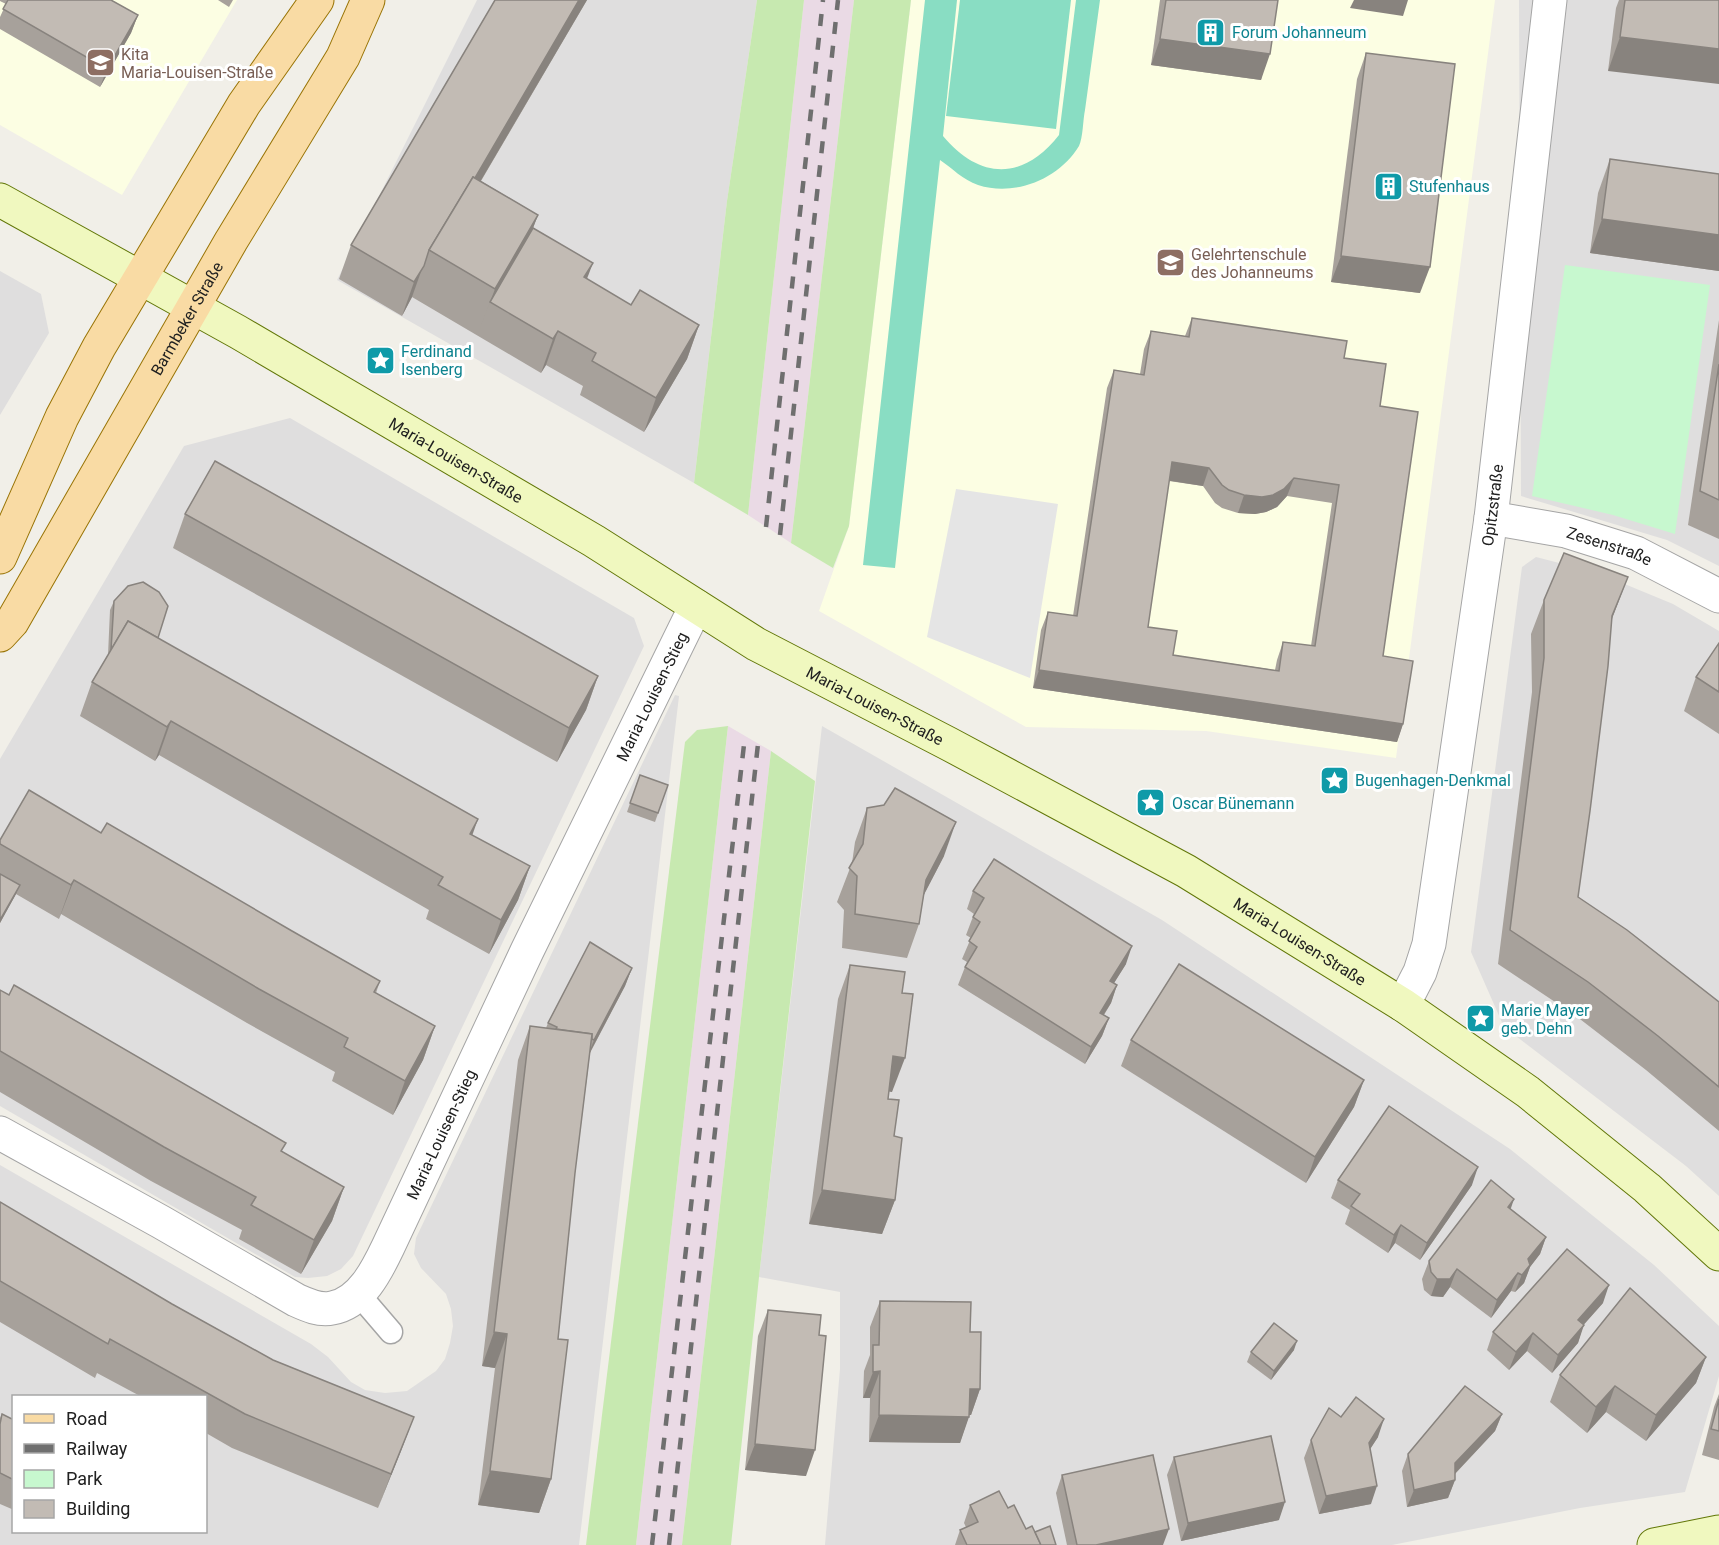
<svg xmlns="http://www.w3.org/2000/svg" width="1719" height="1545" font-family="Roboto,sans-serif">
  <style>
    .residential { fill: #dfdede; fill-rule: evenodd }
    .industrial { fill: #eadae5 }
    .education { fill: #fcfee3 }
    .grass { fill: #c7e9b0 }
    .park { fill: #c7f8cf }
    .pitch { fill: #89ddc3 }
    .parking { fill: #e5e5e5 }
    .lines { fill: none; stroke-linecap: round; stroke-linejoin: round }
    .lane-casing { stroke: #a5a5a5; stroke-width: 25 }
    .street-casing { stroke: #a5a5a5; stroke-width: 35 }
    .secondary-casing { stroke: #627708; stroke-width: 35 }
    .primary-casing { stroke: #997405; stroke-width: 35 }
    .lane { stroke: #fff; stroke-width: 22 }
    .street { stroke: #fff; stroke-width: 33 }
    .secondary { stroke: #f0f8bf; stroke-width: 33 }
    .primary { stroke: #f9dba4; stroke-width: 33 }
    .rail { stroke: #6f6f6f; stroke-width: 4.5; stroke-dasharray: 12 12; stroke-linecap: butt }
    .wall { fill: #a7a19b; fill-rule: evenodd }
    .shaded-wall { fill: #88837e }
    .building { fill: #c2bbb4; stroke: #88837e; stroke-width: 1.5; fill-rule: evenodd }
    .labels { text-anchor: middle; stroke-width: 6; stroke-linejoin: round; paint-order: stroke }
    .culture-label { font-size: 16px; fill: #0d838f; stroke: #fff; text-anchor: start }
    .education-label { font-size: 16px; fill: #785e54; stroke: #fff; text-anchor: start }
    .street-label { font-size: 16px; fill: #212121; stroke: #fff }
  </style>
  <rect width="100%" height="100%" fill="#f1efe8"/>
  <g class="residential">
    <polygon points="477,0 757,0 727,201 694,483 337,280"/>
    <polygon points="1519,0 1719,0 1719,566 1667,540 1521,496"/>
    <polygon points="0,271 41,294 49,333 0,415"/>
    <polygon points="290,418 634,618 644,646 353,1256 341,1269 327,1276 308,1278 295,1277 0,1106 0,759 184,446"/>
    <polygon points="1536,557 1598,573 1673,604 1719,631 1719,1196 1686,1166 1504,1027 1471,952 1522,567"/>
    <path d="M675,695L679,696L579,1545H0V1165L311,1344L328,1357L351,1382L365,1390L385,1393L407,1391L436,1371L445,1359L450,1343L453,1326L451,1309L446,1294L421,1268L414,1254L416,1238ZM14,1396H206V1532H14Z"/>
    <polygon points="822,726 1162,920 1510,1149 1654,1265 1719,1326 1719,1376 1685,1492 1580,1508 1392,1545 825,1545 840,1369 840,1292 759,1277"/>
  </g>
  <g class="industrial">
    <polygon points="804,0 854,0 791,543 748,515"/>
    <polygon points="728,726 771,751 682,1545 636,1545"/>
  </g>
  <g class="education">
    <polygon points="0,0 237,0 122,195 0,125"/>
    <polygon points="911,0 1495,0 1396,758 1206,731 1026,727 819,611 849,526"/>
  </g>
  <g class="grass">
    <polygon points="757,0 804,0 748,515 694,483 727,201"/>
    <polygon points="854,0 911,0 849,526 833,568 791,543"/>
    <polygon points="728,726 636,1545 586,1545 685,742 697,730"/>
    <polygon points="771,751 815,781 759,1277 731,1545 682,1545"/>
  </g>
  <polygon class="park" points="1565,265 1710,285 1675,534 1613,515 1532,496"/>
  <g class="pitch">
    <path d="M925,0H957L943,136C980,180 1023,181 1059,135L1076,0H1100C1095,37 1090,73 1085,110C1083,119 1083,138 1079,146C1059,179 1015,197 978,185C963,180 952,168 940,160L895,568L863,565Z"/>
    <polygon points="960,0 1071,0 1056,129 946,116"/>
  </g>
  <polygon class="parking" points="956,489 1058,504 1030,678 927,637"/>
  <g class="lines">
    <defs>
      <polyline id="lane" points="356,1295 367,1304 391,1332"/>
      <g id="street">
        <path id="s1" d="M1491,518L1566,531L1636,553L1719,596"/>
        <path id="s2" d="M1403,1005L1420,972L1429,944L1491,518L1550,0"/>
        <path id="s3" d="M0,1133L161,1222L296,1300C307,1305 320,1311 332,1308C361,1303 377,1270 388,1247L527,951L696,606"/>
      </g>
      <g id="secondary">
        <path id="s4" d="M0,200L238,332L594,541L756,644L949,744L1186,871L1403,1005L1528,1092L1647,1188L1719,1254"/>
        <polyline points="1654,1545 1719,1532"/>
      </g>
      <g id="primary">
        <polyline points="0,557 62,417 99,347 244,104 317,0"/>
        <path id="s5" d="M0,635L12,622L231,241L343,57L368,0"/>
      </g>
    </defs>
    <use href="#lane" class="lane-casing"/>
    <use href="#street" class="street-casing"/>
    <use href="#secondary" class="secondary-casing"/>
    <use href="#primary" class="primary-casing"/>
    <use href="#lane" class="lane"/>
    <use href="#street" class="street"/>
    <use href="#secondary" class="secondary"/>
    <use href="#primary" class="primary"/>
    <g class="rail">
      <polyline points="766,527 823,0"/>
      <polyline points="780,535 838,0"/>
      <polyline points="652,1545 745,736"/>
      <polyline points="669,1545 758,744"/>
    </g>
  </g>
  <g class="wall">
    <polygon points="0,0 111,0 138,15 131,33 100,87 0,29 0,17 6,4 0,1"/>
    <polygon points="218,0 233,0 229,7"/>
    <polygon points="495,0 587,0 481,181 538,215 533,228 587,279 631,305 699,325 687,359 644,432 580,395 583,386 546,365 541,373 412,297 402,316 339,279 351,245"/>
    <polygon points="1160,0 1278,0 1261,80 1151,65"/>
    <polygon points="1619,0 1719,0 1608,71 1616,8"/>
    <polygon points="1366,53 1420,293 1331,282 1357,79"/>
    <polygon points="1610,159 1719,174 1719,271 1590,253 1598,193"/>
    <path d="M1192,318L1344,358L1380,406L1383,656L1403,724L1397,742L1033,688L1041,630L1048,612L1073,616L1107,388L1114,370L1140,374L1144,349L1151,331L1185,336ZM1169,481L1203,486L1215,503L1222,508L1238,513L1255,514L1266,512L1277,507L1287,496L1332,503L1311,646L1283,642L1277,660L1275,670L1173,655L1148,627Z"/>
    <polygon points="1719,320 1719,539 1688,525"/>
    <polygon points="185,514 598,676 586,710 557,762 173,548"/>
    <polygon points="1544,600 1578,897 1719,1002 1719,1131 1646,1070 1576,1016 1498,964 1532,692 1531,634"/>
    <polygon points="114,601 158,638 472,835 530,866 518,900 489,954 426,919 429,910 159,755 155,761 80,716 92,682 108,655 110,610"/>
    <polygon points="1719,643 1719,734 1684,711 1696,677"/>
    <polygon points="640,775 668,785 655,822 627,812"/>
    <polygon points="867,808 944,856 924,894 919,924 907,958 842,948 844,910 837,902 852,863 855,842"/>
    <polygon points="101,833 292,931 380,981 376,993 435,1026 423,1060 393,1115 332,1081 335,1072 247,1023 61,914 59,919 16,894 0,923 0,840"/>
    <polygon points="973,891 1126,964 1114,983 1117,985 1111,1003 1104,1015 1109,1018 1102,1036 1085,1064 958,985 965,967 967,962 962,959 971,938 966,935 974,914 967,909"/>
    <polygon points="850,965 902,993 892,1092 889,1091 888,1099 894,1136 895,1200 882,1234 809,1224 838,999"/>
    <polygon points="632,968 625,986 590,1053 575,1173 558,1339 551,1479 539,1513 478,1505 495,1368 482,1366 518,1060 530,1026 546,1028 548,1023"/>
    <polygon points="0,990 344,1187 332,1221 301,1274 239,1239 242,1230 151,1181 0,1092"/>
    <polygon points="1131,1040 1364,1080 1354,1107 1306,1183 1121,1066"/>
    <polygon points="1338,1180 1472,1185 1420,1260 1395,1243 1388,1253 1345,1224 1350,1210 1331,1198"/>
    <polygon points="0,1202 172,1304 273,1360 414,1417 378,1508 232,1448 206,1433 206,1396 140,1396 97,1373 95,1378 0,1322"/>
    <polygon points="1511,1209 1546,1237 1540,1254 1530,1267 1524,1283 1515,1292 1511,1291 1491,1318 1450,1287 1443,1297 1431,1296 1424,1290 1422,1279 1429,1261"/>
    <polygon points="880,1301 970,1332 980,1389 971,1415 969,1415 960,1443 869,1442 870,1398 863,1398 864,1371 870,1355 870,1327"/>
    <polygon points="1603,1303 1583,1325 1578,1343 1552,1373 1527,1351 1509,1370 1487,1350 1493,1332"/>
    <polygon points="768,1310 806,1476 745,1470 758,1336"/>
    <polygon points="1294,1350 1271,1380 1247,1362 1251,1352"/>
    <polygon points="1706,1357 1696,1383 1646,1441 1606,1412 1587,1433 1550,1402 1560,1375"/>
    <polygon points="1719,1394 1719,1460 1702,1455 1714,1407"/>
    <polygon points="2,1414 14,1420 14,1510 0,1504 0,1418"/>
    <polygon points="1502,1414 1495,1431 1455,1474 1455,1480 1448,1498 1407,1507 1402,1471 1408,1454"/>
    <polygon points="1341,1417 1378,1437 1370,1449 1371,1504 1319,1514 1304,1458 1311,1440"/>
    <polygon points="1174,1457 1279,1520 1181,1541 1167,1475"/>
    <polygon points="1062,1475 1163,1545 1067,1545 1056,1493"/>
    <polygon points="970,1505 1008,1508 1026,1529 1035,1532 1056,1545 955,1545 960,1530 966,1527 964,1523"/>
  </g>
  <g class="shaded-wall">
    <polygon points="579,0 587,0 437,255 432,252"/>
    <polygon points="1354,0 1408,0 1403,16 1350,8"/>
    <polygon points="138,15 131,33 100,87 107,69"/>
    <polygon points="1620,37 1719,49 1719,84 1608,71"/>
    <polygon points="1160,39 1270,54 1261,80 1151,65"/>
    <polygon points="538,215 520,262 490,302 477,336 495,289"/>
    <polygon points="1602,219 1719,235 1719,271 1590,253"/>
    <polygon points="1341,256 1430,267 1420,293 1331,282"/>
    <polygon points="593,263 580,297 584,277"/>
    <polygon points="423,266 412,297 402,316 414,282"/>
    <polygon points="699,325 687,359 644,432 656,398"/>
    <polygon points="558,331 546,365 541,373 553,339"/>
    <polygon points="1172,462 1209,468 1203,486 1165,480"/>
    <polygon points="1294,478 1287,496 1277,507 1266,512 1255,514 1238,513 1244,495"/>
    <polygon points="1628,577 1615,611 1600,650 1612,616"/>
    <polygon points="1039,670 1403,724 1397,742 1033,688"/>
    <polygon points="598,676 586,710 557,762 569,728"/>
    <polygon points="171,721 159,755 155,761 167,727"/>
    <polygon points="478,819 466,853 470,834"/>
    <polygon points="956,822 944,856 914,914 926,880"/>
    <polygon points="530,866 518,900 489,954 501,920"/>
    <polygon points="74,880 61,914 59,919 71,885"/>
    <polygon points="20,885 16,894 0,923 0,920"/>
    <polygon points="1132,946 1126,964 1104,999 1110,981"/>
    <polygon points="632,968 625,986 587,1058 594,1040"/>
    <polygon points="1117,985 1111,1003 1094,1030 1100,1013"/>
    <polygon points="1109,1018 1102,1036 1085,1064 1091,1047"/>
    <polygon points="435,1026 423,1060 393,1115 405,1081"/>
    <polygon points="893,1056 905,1058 892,1092 881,1090"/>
    <polygon points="1364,1080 1354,1107 1306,1183 1315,1157"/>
    <polygon points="1478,1167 1472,1185 1420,1260 1427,1243"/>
    <polygon points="344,1187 332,1221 301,1274 314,1240"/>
    <polygon points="822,1190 895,1200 882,1234 809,1224"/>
    <polygon points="1514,1199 1508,1217 1508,1207"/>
    <polygon points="1401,1225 1395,1243 1388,1253 1394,1235"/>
    <polygon points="1546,1237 1540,1254 1530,1267 1524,1283 1515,1292 1528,1259"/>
    <polygon points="1457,1269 1450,1287 1443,1297 1431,1296 1437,1279"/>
    <polygon points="1518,1273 1511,1291 1491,1318 1497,1300"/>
    <polygon points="1609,1285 1603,1303 1572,1338 1578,1320"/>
    <polygon points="1584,1325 1578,1343 1552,1373 1558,1355"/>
    <polygon points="494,1332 507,1334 495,1368 482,1366"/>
    <polygon points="1533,1333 1527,1351 1509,1370 1516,1352"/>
    <polygon points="1297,1341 1294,1350 1271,1380 1274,1371"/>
    <polygon points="1706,1357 1696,1383 1646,1441 1656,1415"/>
    <polygon points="880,1371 870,1398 863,1398 873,1372"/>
    <polygon points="1615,1386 1606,1412 1587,1433 1596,1407"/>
    <polygon points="970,1389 980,1389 971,1415 960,1415"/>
    <polygon points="1502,1414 1495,1431 1449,1480 1455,1463"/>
    <polygon points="879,1415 969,1417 960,1443 869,1442"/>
    <polygon points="414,1417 401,1451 378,1508 391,1474"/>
    <polygon points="1384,1419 1378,1437 1363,1460 1369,1443"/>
    <polygon points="755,1444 815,1450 806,1476 745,1470"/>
    <polygon points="490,1471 551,1479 539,1513 478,1505"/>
    <polygon points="1455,1480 1448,1498 1407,1507 1414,1490"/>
    <polygon points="1377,1486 1371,1504 1319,1514 1326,1496"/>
    <polygon points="1285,1502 1279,1520 1181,1541 1188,1523"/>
    <polygon points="1169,1529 1163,1545 1096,1545"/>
  </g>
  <g class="building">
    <polygon points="8,0 111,0 138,15 107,69 3,9"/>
    <polygon points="495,0 579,0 475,178 473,177 429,250 424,266 414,282 351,245"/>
    <polygon points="1166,0 1278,0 1270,54 1160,39"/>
    <polygon points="1625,0 1719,0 1719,49 1620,37"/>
    <polygon points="1366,53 1455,64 1430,267 1341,256"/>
    <polygon points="1610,159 1719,174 1719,235 1602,219"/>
    <polygon points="473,177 538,215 495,289 429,250"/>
    <polygon points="533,228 593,263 584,277 631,305 640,290 699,325 656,398 592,361 596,353 558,331 553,339 490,302"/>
    <path d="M1192,318L1347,341L1344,358L1386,364L1380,406L1418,412L1383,656L1413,661L1403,724L1039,670L1048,612L1077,616L1114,370L1144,375L1151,331L1189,337ZM1172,462L1209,468L1222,485L1229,490L1244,495L1262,497L1273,495L1284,489L1294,478L1339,485L1315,646L1283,642L1279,671L1173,655L1177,631L1148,627Z"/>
    <polygon points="1719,364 1719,500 1700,491"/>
    <polygon points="215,461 598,676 569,728 185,514"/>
    <polygon points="1564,553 1628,577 1612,616 1608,666 1590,811 1578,897 1627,930 1719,1002 1719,1087 1658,1036 1588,982 1510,930 1544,658 1544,600"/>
    <polygon points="143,582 159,592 168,606 158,638 128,621 111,650 114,601 128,586"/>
    <polygon points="128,621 478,819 470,834 530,866 501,920 438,885 443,877 171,721 167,727 92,682"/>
    <polygon points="1719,643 1719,692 1696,677"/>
    <polygon points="640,775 668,785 658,813 630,803"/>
    <polygon points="895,788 956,822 926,880 919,924 855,914 857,876 849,868 863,844 867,808 884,805"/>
    <polygon points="29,790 101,833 107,823 292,931 380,981 374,992 435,1026 405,1081 344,1047 348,1038 259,989 74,880 71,885 0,844 0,840"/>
    <polygon points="994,859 1132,946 1110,981 1117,985 1100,1013 1109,1018 1091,1047 965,967 977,947 969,941 980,922 973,917 984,898 973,891"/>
    <polygon points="0,874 20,885 0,920"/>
    <polygon points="590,942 632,968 594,1040 592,1039 592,1034 556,1029 557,1027 548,1023"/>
    <polygon points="1179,964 1364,1080 1315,1157 1131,1040"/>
    <polygon points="850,965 905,972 902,993 913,994 905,1058 893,1056 888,1099 899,1100 894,1136 902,1138 895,1200 822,1190"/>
    <polygon points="14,985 286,1143 281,1151 344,1187 314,1240 251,1205 256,1197 164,1147 0,1051 0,990 9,995"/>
    <polygon points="530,1026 592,1034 575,1173 558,1339 568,1340 551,1479 490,1471 507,1334 494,1332"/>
    <polygon points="1389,1106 1478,1167 1427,1243 1401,1225 1394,1235 1351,1206 1360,1194 1338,1180"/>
    <polygon points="1491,1180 1514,1199 1508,1207 1546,1237 1528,1259 1530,1265 1522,1275 1518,1273 1497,1300 1457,1269 1450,1279 1437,1279 1431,1272 1429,1261"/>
    <polygon points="0,1202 172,1304 273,1360 414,1417 391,1474 245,1414 110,1339 108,1344 0,1281"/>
    <polygon points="1567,1249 1609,1285 1578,1320 1584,1325 1558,1355 1533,1333 1516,1352 1493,1332"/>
    <polygon points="1630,1288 1706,1357 1656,1415 1615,1386 1596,1407 1560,1375"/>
    <polygon points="880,1301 971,1302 970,1332 981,1332 980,1389 970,1389 969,1417 879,1415 880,1371 873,1372 873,1345 879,1345"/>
    <polygon points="768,1310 821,1315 819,1335 826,1336 815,1450 755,1444"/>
    <polygon points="1274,1323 1297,1341 1274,1371 1251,1352"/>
    <polygon points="1465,1386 1502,1414 1455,1463 1455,1480 1414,1490 1408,1454"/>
    <polygon points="1356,1397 1384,1419 1369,1443 1377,1486 1326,1496 1311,1440 1329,1408 1341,1417"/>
    <polygon points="1719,1399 1719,1431 1711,1429"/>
    <polygon points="2,1414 14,1420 14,1480 0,1473 0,1424"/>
    <polygon points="1271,1436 1285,1502 1188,1523 1174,1457"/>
    <polygon points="1153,1455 1169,1529 1096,1545 1077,1545 1062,1475"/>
    <polygon points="999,1491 1008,1508 1014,1505 1026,1529 1032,1526 1041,1545 967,1545 960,1530 978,1522 970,1505"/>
    <polygon points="1050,1526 1056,1545 1041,1545 1035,1532"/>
  </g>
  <defs>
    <symbol id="building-square" viewBox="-11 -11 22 22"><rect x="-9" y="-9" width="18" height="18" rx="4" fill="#0f9aa8" stroke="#fff"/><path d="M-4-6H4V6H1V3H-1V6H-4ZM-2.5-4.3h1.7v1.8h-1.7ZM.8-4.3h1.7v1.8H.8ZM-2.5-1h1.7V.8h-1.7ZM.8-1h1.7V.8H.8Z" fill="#fff"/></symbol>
    <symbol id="school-square" viewBox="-11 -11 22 22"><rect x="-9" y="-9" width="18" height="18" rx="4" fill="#8d6e63" stroke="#fff"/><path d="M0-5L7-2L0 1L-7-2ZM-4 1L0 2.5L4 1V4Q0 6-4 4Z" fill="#fff"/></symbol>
    <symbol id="sight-square" viewBox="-11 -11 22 22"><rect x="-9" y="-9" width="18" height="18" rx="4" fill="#0f9aa8" stroke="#fff"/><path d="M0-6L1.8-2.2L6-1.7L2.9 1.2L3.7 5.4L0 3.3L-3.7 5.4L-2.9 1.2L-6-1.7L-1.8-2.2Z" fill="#fff"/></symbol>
  </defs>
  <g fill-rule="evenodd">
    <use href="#building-square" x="1194" y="16" width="33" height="33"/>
    <use href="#school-square" x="84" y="46" width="33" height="33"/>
    <use href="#building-square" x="1372" y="170" width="33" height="33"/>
    <use href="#school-square" x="1154" y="246" width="33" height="33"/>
    <use href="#sight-square" x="364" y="344" width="33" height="33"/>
    <use href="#sight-square" x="1318" y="764" width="33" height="33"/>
    <use href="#sight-square" x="1134" y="786" width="33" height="33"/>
    <use href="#sight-square" x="1464" y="1002" width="33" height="33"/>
  </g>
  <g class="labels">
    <g class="culture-label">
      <text x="1232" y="38">Forum Johanneum</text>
      <text x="1409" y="192">Stufenhaus</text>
      <text x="401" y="357">Ferdinand<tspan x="401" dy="18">Isenberg</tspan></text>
      <text x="1355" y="786">Bugenhagen-Denkmal</text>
      <text x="1172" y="809">Oscar Bünemann</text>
      <text x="1501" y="1016">Marie Mayer<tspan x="1501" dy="18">geb. Dehn</tspan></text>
    </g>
    <g class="education-label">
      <text x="121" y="60">Kita<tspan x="121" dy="18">Maria-Louisen-Straße</tspan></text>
      <text x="1191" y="260">Gelehrtenschule<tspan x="1191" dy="18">des Johanneums</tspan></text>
    </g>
    <g class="street-label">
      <text dy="6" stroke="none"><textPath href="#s5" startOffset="368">Barmbeker Straße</textPath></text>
      <text dy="6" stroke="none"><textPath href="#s4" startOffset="525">Maria-Louisen-Straße</textPath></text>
      <text dy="6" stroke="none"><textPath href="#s2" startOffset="510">Opitzstraße</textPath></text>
      <text dy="6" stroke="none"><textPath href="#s1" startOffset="122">Zesenstraße</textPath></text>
      <text dy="6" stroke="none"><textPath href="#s3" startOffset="1074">Maria-Louisen-Stieg</textPath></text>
      <text dy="6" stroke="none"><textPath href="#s4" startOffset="1011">Maria-Louisen-Straße</textPath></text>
      <text dy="6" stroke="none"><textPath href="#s4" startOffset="1497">Maria-Louisen-Straße</textPath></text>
      <text dy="6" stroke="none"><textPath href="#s3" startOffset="588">Maria-Louisen-Stieg</textPath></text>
    </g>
  </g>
  <rect x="12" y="1395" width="195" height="138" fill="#ffffff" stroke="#a6a6a6" stroke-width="1.5"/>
  <rect x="24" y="1414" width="30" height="9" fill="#f9dba4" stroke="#a6a6a6" stroke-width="1.5"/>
  <text x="66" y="1425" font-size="18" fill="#212121">Road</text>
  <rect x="24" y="1444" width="30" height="9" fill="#6f6f6f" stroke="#a6a6a6" stroke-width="1.5"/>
  <text x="66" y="1455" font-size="18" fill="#212121">Railway</text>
  <rect x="24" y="1470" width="30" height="18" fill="#c7f8cf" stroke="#a6a6a6" stroke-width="1.5"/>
  <text x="66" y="1485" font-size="18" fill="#212121">Park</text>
  <rect x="24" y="1500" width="30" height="18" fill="#c2bbb4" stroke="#a6a6a6" stroke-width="1.5"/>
  <text x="66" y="1515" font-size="18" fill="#212121">Building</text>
</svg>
